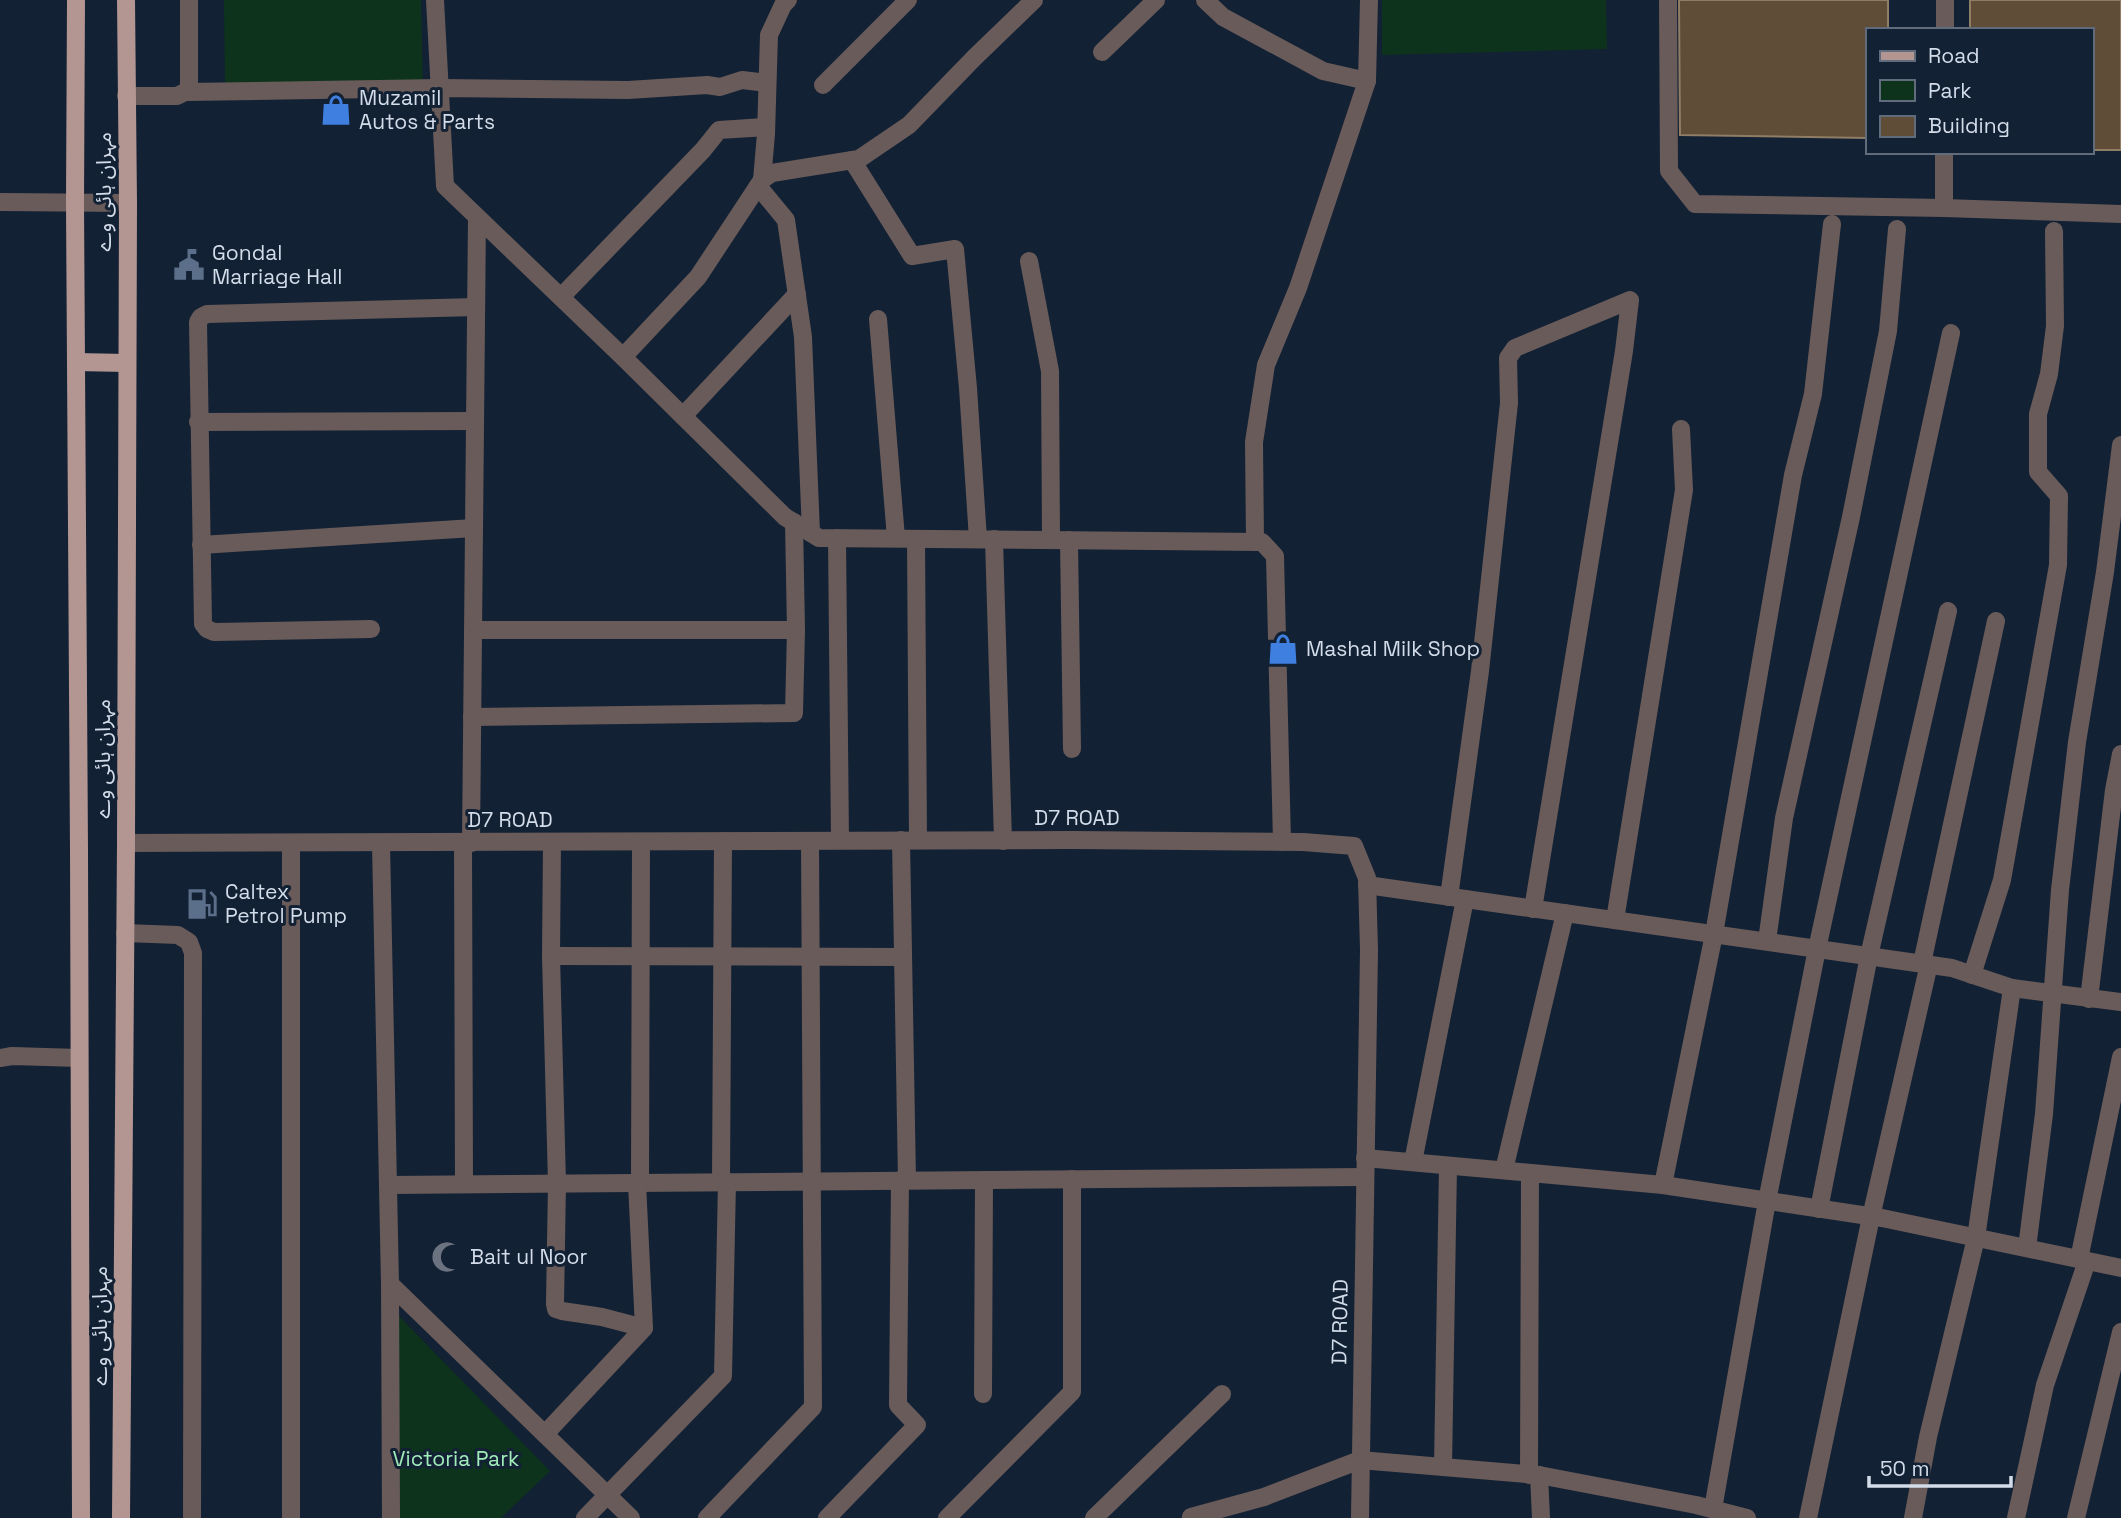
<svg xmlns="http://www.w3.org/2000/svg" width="2121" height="1518" font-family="'Space Grotesk','Noto Sans Arabic',sans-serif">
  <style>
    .green { fill: #0d331d }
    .building { fill: #5f4d37; stroke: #907d65; stroke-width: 2 }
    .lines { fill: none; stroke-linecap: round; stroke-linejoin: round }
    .minor { stroke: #695b59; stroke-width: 18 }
    .major { stroke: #b39692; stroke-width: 18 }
    .labels { text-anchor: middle; stroke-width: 6; stroke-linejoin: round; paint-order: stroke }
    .poi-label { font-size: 21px; fill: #d3dce9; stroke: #132134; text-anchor: start }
    .street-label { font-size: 21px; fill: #d3dce9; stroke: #132134 }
    .park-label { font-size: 21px; fill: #a1edba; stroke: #132134 }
  </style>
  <rect width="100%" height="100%" fill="#132134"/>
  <g class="green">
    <polygon points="224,0 421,0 423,85 225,89"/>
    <polygon points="1382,0 1606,0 1607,49 1382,55"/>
    <polygon points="397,1314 550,1471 501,1518 398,1518"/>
  </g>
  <g class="building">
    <polygon points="1679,0 1888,0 1888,30 1867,30 1867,138 1680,135"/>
    <polygon points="1970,0 2121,0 2121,150 2091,150 2091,30 1970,30"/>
  </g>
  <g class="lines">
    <g class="minor">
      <polyline points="435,0 445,186 623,357 785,517 819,538 1262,542 1275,556 1282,842"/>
      <polyline points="1205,0 1223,17 1323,71 1367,81"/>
      <polyline points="1668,0 1669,171 1695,204 1944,208 2121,214"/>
      <polyline points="1945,30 1945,0"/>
      <polyline points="1102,52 1156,0"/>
      <polyline points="823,85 908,0"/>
      <polyline points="185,92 440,88 628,90 707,85 720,87 742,80 767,83"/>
      <polyline points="126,96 177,96 185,92 189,87 189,0"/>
      <polyline points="852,160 912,256 955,249 968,388 978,539"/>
      <polyline points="762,180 766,134 769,35 783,5 788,0"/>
      <polyline points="758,186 786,220 803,337 811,533"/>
      <polyline points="0,202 128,203"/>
      <polyline points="1944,208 1944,152"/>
      <polyline points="1029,261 1050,371 1051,540"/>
      <polyline points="561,297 703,150 719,130 766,127"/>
      <polyline points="878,319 896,538"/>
      <polyline points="623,357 698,277 762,180 772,173 859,159 909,125 974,58 1034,0"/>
      <polyline points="683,416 797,294"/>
      <polyline points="198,422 475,421"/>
      <polyline points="837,538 840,840"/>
      <polyline points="916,539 918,840"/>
      <polyline points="994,539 1003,841"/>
      <polyline points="1069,540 1072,749"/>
      <polyline points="1255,542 1254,442 1266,365 1298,288 1367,81 1369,0"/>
      <polyline points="201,545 474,528"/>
      <polyline points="371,629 214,632 207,629 203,624 198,322 201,317 207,314 476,307"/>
      <polyline points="473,630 796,630 794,522"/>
      <polyline points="472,717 794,713 796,630"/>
      <polyline points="901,840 907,1180"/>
      <polyline points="552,842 551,956 557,1183 555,1304 556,1309 562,1311 602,1317 644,1328"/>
      <polyline points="126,843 1072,840 1303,842 1354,846 1367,878 1369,950 1360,1518"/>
      <polyline points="291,843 291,1518"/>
      <polyline points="381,843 390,1284 391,1518"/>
      <polyline points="463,843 464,1184"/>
      <polyline points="471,843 477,217"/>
      <polyline points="1367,885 1952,968 2012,988 2121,1002"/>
      <polyline points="1449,897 1480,671 1509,403 1508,358 1515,348 1630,300 1624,351 1533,909"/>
      <polyline points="1615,920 1684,490 1681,429"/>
      <polyline points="125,933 178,935 189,942 193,953 192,1518"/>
      <polyline points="1767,941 1784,818 1851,517 1888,331 1897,229"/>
      <polyline points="551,956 903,957"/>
      <polyline points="1922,963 1996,621"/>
      <polyline points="1972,975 2002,880 2058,565 2059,496 2038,472 2038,414 2049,374 2055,326 2054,231"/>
      <polyline points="2089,999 2114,790 2121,754"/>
      <polyline points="0,1058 12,1056 79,1058"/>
      <polyline points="1365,1158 1663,1185 1882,1218 2121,1268"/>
      <polyline points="1413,1162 1465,899"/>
      <polyline points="1504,1170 1565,913"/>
      <polyline points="721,1182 723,841"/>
      <polyline points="640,1183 641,842"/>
      <polyline points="388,1185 1365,1177"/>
      <polyline points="1663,1185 1714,934 1793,475 1813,394 1832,224"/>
      <polyline points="1819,1209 1869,956 1948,611"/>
      <polyline points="2027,1248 2044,1114 2060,890 2077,742 2105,572 2121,445"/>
      <polyline points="2079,1259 2121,1057"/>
      <polyline points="390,1284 631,1518"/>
      <polyline points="983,1394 984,1180"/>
      <polyline points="545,1434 644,1328 637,1183"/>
      <polyline points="1443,1467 1448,1166"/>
      <polyline points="1529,1475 1530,1173"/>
      <polyline points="1539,1475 1541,1518"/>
      <polyline points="1713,1509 1767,1201 1817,949 1951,333"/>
      <polyline points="1191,1517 1264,1497 1360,1460 1539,1475 1696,1505 1747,1518"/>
      <polyline points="585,1518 723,1376 727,1182"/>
      <polyline points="707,1518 813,1407 810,841"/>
      <polyline points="827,1518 917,1425 898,1405 900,1180"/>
      <polyline points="947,1518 1072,1392 1072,1179"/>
      <polyline points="1094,1518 1222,1394"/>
      <polyline points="1808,1518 1871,1217 1929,964"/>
      <polyline points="1913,1518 1928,1437 1976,1238 2012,988"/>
      <polyline points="2016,1518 2045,1385 2087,1261"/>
      <polyline points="2076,1518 2121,1332"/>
    </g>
    <g class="major">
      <polyline points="76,0 75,203 79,851 81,1518"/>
      <polyline points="76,362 126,363"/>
      <polyline points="121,1518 126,843 128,203 126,0"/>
    </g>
  </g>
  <defs>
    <symbol id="shop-bare" viewBox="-9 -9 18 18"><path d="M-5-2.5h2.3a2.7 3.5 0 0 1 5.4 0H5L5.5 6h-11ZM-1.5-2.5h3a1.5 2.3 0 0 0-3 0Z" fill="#3f7fe0" stroke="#132134" stroke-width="2.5" paint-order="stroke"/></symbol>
    <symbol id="civic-bare" viewBox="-9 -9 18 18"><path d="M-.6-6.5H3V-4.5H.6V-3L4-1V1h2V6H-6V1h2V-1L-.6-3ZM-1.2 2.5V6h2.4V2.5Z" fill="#5c6f8a" stroke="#132134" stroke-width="2.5" paint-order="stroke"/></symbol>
    <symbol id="fuel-bare" viewBox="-9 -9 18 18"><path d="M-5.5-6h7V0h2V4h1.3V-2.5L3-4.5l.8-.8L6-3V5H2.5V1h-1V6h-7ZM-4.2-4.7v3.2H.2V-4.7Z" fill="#5c6f8a" stroke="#132134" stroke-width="2.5" paint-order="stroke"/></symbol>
    <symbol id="mosque-bare" viewBox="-9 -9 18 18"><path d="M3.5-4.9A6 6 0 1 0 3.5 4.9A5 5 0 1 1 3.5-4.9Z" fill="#6b7280" stroke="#132134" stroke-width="2.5" paint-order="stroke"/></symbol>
  </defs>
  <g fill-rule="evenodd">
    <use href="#shop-bare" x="314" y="88" width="44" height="44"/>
    <use href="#civic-bare" x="167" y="243" width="44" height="44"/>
    <use href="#shop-bare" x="1261" y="627" width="44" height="44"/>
    <use href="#fuel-bare" x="180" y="882" width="44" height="44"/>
    <use href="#mosque-bare" x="425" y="1235" width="44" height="44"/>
  </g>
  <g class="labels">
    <g class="poi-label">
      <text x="359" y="105">Muzamil<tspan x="359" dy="24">Autos &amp; Parts</tspan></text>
      <text x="212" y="260">Gondal<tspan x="212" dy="24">Marriage Hall</tspan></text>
      <text x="1306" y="656">Mashal Milk Shop</text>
      <text x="225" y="899">Caltex<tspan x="225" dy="24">Petrol Pump</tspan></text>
      <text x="470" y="1264">Bait ul Noor</text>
    </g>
    <g class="street-label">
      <text transform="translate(104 192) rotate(-90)" y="7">مہران ہائی وے</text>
      <text transform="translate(103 759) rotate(-90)" y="7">مہران ہائی وے</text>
      <text x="1077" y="825">D7 ROAD</text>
      <text x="510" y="827">D7 ROAD</text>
      <text transform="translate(1340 1322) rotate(-89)" y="7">D7 ROAD</text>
      <text transform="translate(100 1326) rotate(-90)" y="7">مہران ہائی وے</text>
    </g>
    <g class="park-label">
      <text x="456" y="1466">Victoria Park</text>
    </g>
  </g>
  <rect x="1866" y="28" width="228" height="126" fill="#132134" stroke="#606c7c" stroke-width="2"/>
  <rect x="1880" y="51" width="35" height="10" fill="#b39692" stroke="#606c7c" stroke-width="2"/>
  <text x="1928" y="63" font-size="21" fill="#d3dce9">Road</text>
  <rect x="1880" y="80" width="35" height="21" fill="#0d331d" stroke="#606c7c" stroke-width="2"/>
  <text x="1928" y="98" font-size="21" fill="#d3dce9">Park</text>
  <rect x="1880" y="116" width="35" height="21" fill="#5f4d37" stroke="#606c7c" stroke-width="2"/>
  <text x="1928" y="133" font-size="21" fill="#d3dce9">Building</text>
  <path d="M1869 1476v10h142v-10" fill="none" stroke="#d3dce9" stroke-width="3.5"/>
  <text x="1880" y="1476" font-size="21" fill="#d3dce9" stroke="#132134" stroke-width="5" paint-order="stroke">50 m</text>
</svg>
